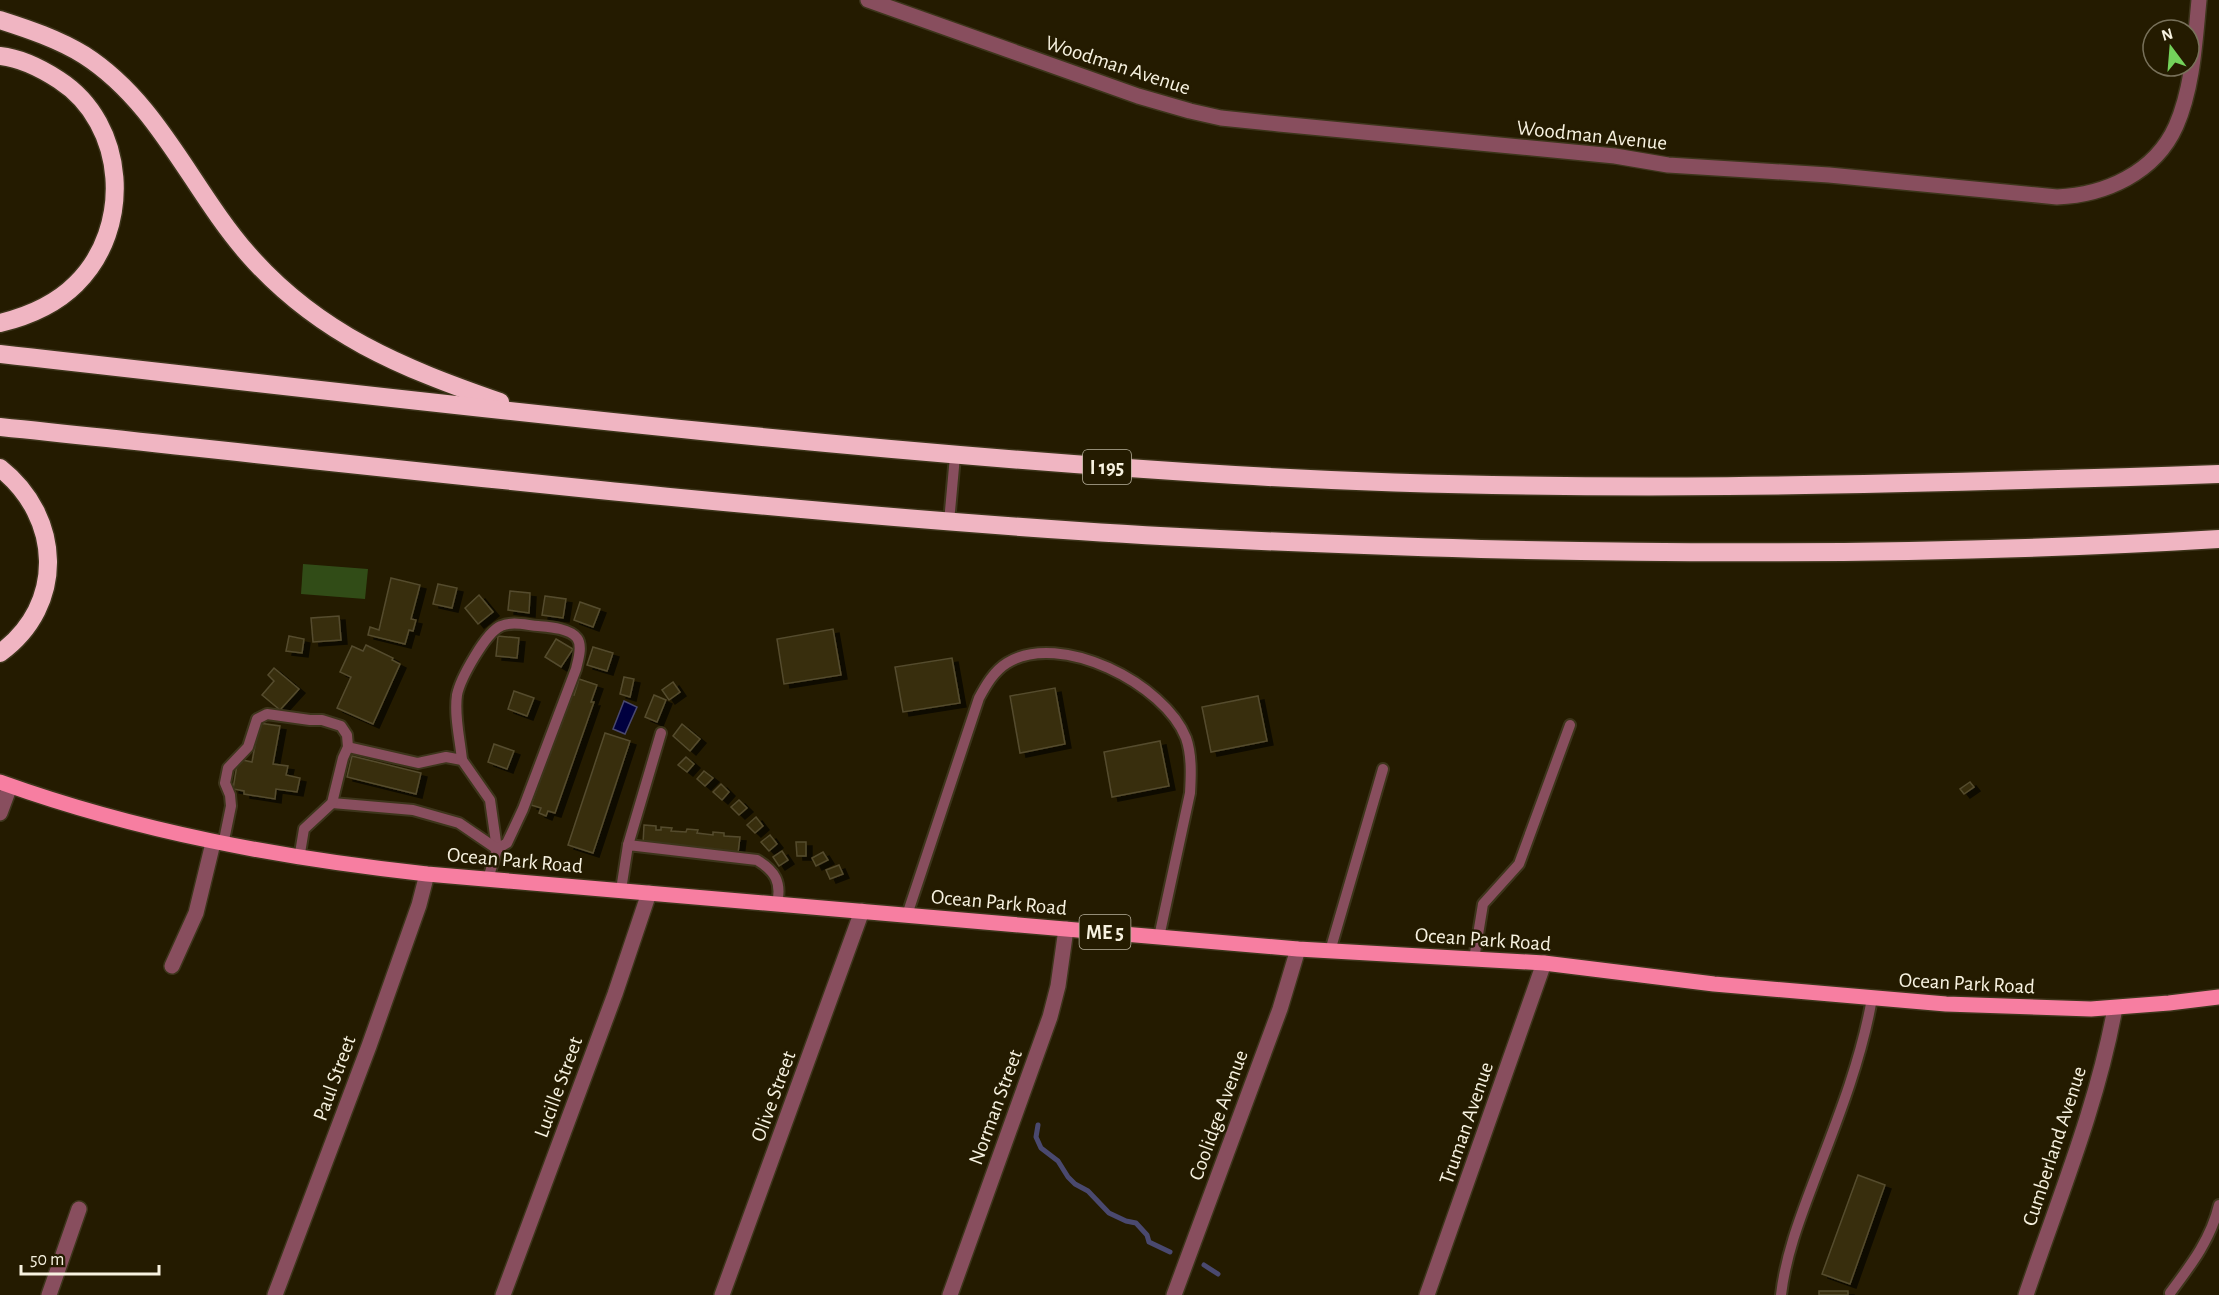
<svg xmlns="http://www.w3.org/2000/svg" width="2219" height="1295" font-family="'Alegreya Sans',sans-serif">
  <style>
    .green { fill: #314c17 }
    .water { fill: #00003f; stroke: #4a496f; stroke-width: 1.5 }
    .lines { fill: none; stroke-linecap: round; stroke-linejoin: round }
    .stream { stroke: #4a496f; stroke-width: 5 }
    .building { fill: #372e10; stroke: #554c2d; stroke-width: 1.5; filter: url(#shadow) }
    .lane-casing { stroke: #3d351b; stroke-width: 14 }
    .street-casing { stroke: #3d351b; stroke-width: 18 }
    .primary-casing { stroke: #3d351b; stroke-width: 18 }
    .highway-casing { stroke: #3d351b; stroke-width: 21 }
    .lane { stroke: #884e5e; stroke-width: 10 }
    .street { stroke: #884e5e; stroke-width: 15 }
    .primary { stroke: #f77ea1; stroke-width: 15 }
    .highway { stroke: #f0b5c2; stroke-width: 18 }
    .labels { text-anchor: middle; stroke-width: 5; stroke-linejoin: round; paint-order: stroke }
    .shield { fill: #241b00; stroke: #b8b29d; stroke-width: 1.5 }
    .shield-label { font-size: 20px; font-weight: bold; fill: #f7f2e0 }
    .street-label { font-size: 21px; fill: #f7f2e0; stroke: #241b00 }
  </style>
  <defs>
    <filter id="shadow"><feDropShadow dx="6" dy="4" stdDeviation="0" flood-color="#0009"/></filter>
  </defs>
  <rect width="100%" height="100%" fill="#241b00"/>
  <polygon class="green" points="303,564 368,569 365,599 301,594"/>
  <polygon class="water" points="624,701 637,707 625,734 613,729"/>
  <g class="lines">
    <g class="stream">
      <polyline points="1038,1125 1036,1137 1041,1148 1058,1161 1068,1177 1075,1184 1088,1191 1109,1213 1126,1221 1136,1223 1147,1235 1149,1242 1170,1252"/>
      <polyline points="1204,1265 1218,1274"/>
    </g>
  </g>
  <g class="building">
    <polygon points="391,578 420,585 411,619 416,620 413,631 409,630 405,644 368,635 370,627 379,630"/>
    <polygon points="438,584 457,588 452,608 433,604"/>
    <polygon points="510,591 530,593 529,613 508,610"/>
    <polygon points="479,595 493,612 478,624 465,608"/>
    <polygon points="545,596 566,599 563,618 542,615"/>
    <polygon points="580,602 600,609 593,627 574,620"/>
    <polygon points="339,616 341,640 313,642 311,618"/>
    <polygon points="833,629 841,675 784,684 777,639"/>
    <polygon points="289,636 304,639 302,653 286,651"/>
    <polygon points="498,636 519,638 517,658 496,656"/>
    <polygon points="556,639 573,649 561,667 545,657"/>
    <polygon points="366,645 393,658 392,660 400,664 373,724 337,708 351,677 340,672 352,646 363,651"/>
    <polygon points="593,647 613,653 607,671 587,665"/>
    <polygon points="952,658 960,703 903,712 895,667"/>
    <polygon points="274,668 299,689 280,710 262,695 274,681 268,675"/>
    <polygon points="624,677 634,679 630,697 620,694"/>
    <polygon points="579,679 597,685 591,702 594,702 555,813 548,811 546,816 539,813 541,808 531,805 570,694 574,695"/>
    <polygon points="673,682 680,692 669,700 662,690"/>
    <polygon points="1055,688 1065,744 1020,753 1010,696"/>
    <polygon points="514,691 534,698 527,716 508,709"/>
    <polygon points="654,695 666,700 657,722 645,717"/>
    <polygon points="1258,696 1267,741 1211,752 1202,707"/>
    <polygon points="259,723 280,726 273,764 288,766 286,775 300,778 297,792 276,789 275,799 244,794 244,791 233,789 238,759 252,762"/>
    <polygon points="682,724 700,739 690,751 673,736"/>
    <polygon points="605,733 630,741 593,853 568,845"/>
    <polygon points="1160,741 1169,786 1112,797 1104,752"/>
    <polygon points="494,744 514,751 507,769 488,762"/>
    <polygon points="352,756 421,773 416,794 347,777"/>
    <polygon points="686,757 694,764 687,772 678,765"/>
    <polygon points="704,771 713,778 705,786 697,779"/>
    <polygon points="1970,782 1974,787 1964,794 1960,789"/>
    <polygon points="721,784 729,792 722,800 713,792"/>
    <polygon points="739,800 747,808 739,815 731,807"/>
    <polygon points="756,817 763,826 755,833 747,825"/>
    <polygon points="644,825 656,826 656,830 661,830 661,827 672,828 671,831 686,832 687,829 698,830 697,833 713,835 713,832 724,833 724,836 740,837 738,853 643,844"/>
    <polygon points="770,835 777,844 769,851 761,842"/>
    <polygon points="796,842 806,842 806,856 797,856"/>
    <polygon points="782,851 788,860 779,866 773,857"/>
    <polygon points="823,852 828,860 816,866 812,858"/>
    <polygon points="839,865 843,874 830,879 826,870"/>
    <polygon points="1858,1175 1885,1185 1850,1284 1822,1274"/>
    <rect x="1819" y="1291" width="29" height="4"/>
  </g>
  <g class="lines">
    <defs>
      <g id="lane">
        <polyline points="949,522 955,456"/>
        <polyline points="348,747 418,763 446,757 462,760 490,800 497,849 488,879"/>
        <path d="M332,803L413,810L459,823L497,849L507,843L523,809L576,669C578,660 583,646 577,638C569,628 549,627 538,626C526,625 512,621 501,626C486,632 460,679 457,695C454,716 460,739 462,760"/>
        <polyline points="223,845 231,806 230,795 225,783 228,768 248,747 257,719 267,714 310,720 322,720 341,726 347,735 348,747 343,758 332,803 304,829 299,859"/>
        <polyline points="628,845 661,733"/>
        <path d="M621,890L628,845L757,860C775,871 782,882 777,904"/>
        <path d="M907,915L979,698C986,685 994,671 1007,663C1060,630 1165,684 1186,738C1192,755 1191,776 1190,793L1159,937"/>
        <polyline points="1330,951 1383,769"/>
        <polyline points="1474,959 1483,904 1519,864 1570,725"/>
        <path d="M2170,1293C2191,1265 2211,1239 2219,1205"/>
        <path d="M1781,1295C1786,1252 1802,1213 1817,1173C1839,1116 1862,1057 1872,998"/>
      </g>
      <g id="street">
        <path d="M868,0L1138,96L1190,111L1221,118L1279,124L1615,156L1668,165L1829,175L2057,197C2105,195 2155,173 2176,126C2193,87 2195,41 2199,0"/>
        <polyline points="0,813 10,786"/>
        <polyline points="172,966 196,913 213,843"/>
        <polyline points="49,1295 79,1209"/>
        <polyline points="275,1295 369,1046 419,905 427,874"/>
        <polyline points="503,1295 615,994 649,893"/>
        <polyline points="722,1295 862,911"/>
        <polyline points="950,1295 1050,1017 1058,986 1066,929"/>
        <polyline points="1174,1295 1280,1009 1298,949"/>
        <polyline points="1427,1295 1544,963"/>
        <path d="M2026,1295C2058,1200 2097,1107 2115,1008"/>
      </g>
      <path id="primary" d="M0,782C139,832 281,858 427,874L1298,949L1544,963L1714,984L1946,1004L2091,1009L2169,1003L2219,997"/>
      <g id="highway">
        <path d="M0,20C28,29 58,39 84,55C159,103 191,189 248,254C318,334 402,368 500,402"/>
        <path d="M0,56C20,58 42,69 59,80C127,124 133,228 76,284C55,305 29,316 0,323"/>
        <path d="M0,354C411,400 822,450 1235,475C1563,495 1891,485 2219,474"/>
        <path d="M0,427C359,464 719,507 1079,531C1213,540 1347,545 1481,549C1727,555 1973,554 2219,539"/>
        <path d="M0,468C62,517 66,605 0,653"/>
      </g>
    </defs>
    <use href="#lane" class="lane-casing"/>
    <use href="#street" class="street-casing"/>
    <use href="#primary" class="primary-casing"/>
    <use href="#highway" class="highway-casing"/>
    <use href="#lane" class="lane"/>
    <use href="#street" class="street"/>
    <use href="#primary" class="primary"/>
    <use href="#highway" class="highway"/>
  </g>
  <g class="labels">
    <g class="shield">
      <rect x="1083" y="450" width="48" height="34" rx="4.5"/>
      <rect x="1079.5" y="915" width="51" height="34" rx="4.5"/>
    </g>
    <g class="shield-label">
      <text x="1107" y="474">I 195</text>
      <text x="1105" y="939">ME 5</text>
    </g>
    <g class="street-label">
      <text transform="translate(1118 65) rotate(18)" y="7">Woodman Avenue</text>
      <text transform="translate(1592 135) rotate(6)" y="7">Woodman Avenue</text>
      <text transform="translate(515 860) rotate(5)" y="7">Ocean Park Road</text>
      <text transform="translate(999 902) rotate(5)" y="7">Ocean Park Road</text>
      <text transform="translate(1483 939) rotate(4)" y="7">Ocean Park Road</text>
      <text transform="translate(1967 983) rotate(3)" y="7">Ocean Park Road</text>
      <text transform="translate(334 1078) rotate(-70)" y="7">Paul Street</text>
      <text transform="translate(558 1087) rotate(-70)" y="7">Lucille Street</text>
      <text transform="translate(773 1096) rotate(-70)" y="7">Olive Street</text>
      <text transform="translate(995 1107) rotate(-70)" y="7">Norman Street</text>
      <text transform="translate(1218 1115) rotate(-70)" y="7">Coolidge Avenue</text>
      <text transform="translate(1466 1123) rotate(-71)" y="7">Truman Avenue</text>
      <text transform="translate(2054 1146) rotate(-72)" y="7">Cumberland Avenue</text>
    </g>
  </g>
  <g transform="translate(2171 48) rotate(344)"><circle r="28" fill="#241b00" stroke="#78715a" stroke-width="1.5"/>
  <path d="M0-4.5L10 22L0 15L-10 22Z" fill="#74d25b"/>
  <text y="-9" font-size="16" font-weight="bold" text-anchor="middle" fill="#f7f2e0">N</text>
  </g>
  <path d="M21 1265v9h138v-9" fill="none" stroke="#f7f2e0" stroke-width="3"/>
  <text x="30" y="1265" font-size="18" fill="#f7f2e0" stroke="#241b00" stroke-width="4.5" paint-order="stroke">50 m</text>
</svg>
